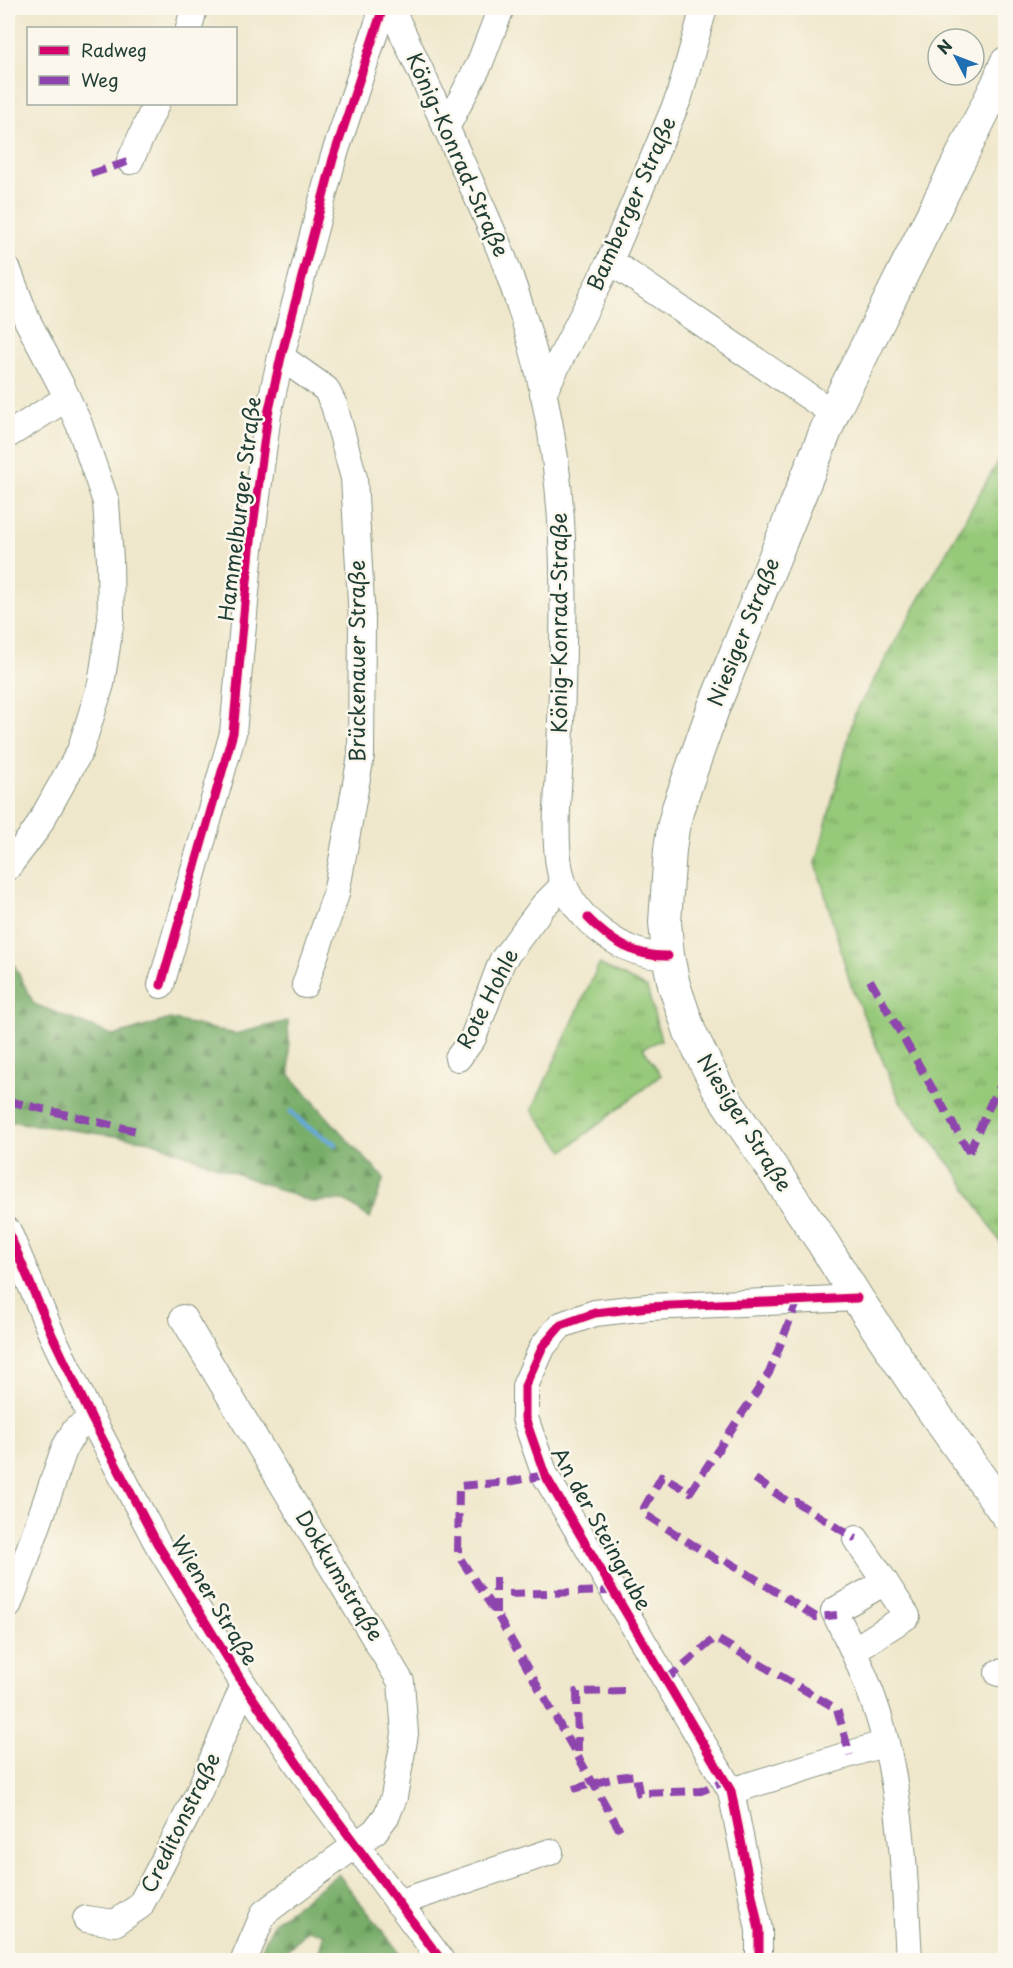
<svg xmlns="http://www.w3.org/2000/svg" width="1013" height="1968" font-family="'Playpen Sans',sans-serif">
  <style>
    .grass { fill: url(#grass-tufts); stroke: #5a8356; stroke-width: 1.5 }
    .forest { fill: url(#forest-firs); stroke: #4c754e; stroke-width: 1.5 }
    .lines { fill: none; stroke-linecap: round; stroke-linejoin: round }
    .stream { stroke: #65a8da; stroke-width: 5 }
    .minor-casing { stroke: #879280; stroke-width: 28 }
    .major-casing { stroke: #879280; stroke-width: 34 }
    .minor { stroke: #fff; stroke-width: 26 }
    .major { stroke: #fff; stroke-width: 32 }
    .quiet { stroke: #8e44ad; stroke-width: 8; stroke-dasharray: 15 8; stroke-linecap: butt }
    .cycleway-casing { stroke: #fbf7ec; stroke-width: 13 }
    .cycleway { stroke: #d6006c; stroke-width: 9 }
    .labels { text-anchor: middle; stroke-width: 5; stroke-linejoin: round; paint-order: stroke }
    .street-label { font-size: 21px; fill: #1f3d34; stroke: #fbf7ec }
  </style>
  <defs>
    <pattern id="grass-tufts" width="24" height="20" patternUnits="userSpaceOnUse" patternTransform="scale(1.5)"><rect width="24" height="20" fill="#96c979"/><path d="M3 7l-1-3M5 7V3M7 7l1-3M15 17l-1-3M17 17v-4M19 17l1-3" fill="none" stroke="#7aa464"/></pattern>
    <pattern id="forest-firs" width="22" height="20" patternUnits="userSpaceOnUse" patternTransform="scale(1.5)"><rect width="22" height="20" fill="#78ad69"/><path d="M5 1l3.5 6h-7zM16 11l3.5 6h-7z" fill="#628e57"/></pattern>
  </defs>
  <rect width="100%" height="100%" fill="#fbf7ec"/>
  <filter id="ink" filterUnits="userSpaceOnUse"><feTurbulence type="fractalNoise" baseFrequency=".0167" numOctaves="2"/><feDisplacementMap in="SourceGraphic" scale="12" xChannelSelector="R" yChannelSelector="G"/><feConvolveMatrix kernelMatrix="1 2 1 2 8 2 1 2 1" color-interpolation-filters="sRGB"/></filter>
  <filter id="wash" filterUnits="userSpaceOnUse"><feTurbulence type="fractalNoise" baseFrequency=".008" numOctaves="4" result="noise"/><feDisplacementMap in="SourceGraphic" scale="24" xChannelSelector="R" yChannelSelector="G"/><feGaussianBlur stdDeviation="1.35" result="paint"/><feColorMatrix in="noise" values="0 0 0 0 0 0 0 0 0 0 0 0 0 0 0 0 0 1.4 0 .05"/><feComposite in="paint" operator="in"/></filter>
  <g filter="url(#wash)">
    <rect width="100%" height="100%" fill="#efe7cb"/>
    <g class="grass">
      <polygon points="1005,449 1005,1250 957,1173 900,1101 851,986 816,863 855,713"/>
      <polygon points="599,964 647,988 661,1040 643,1048 661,1075 564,1151 532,1110"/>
    </g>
    <g class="forest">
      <polygon points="8,953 34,1004 114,1036 170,1019 235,1034 288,1021 290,1075 352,1145 384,1178 370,1218 344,1200 311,1202 151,1141 8,1121"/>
      <polygon points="338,1874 405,1960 317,1960 324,1933 307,1930 284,1953 257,1959 274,1922"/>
    </g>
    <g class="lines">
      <polyline class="stream" points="291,1112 306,1126 335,1144"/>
    </g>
  </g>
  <g filter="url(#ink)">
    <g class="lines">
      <defs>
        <g id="minor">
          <path d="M391,8C416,61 441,115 465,170C480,203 496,237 508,271C537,350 556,436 561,521C566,600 562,678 560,757C558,792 552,850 563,882C577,921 626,958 668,956"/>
          <polyline points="189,28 194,8"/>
          <polyline points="446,128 479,65 501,8"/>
          <polyline points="130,161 156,104"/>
          <polyline points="610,261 833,413"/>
          <polyline points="8,270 27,320 62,387 79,424 106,502 110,560 111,620 101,684 80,751 36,830 8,867"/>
          <polyline points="281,357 326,389 334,405 354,478 362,620 361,756 336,894 305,985"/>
          <polyline points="543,393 610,261 679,97 704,8"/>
          <polyline points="8,435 67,398"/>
          <polyline points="161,985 233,733 250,549 268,414 281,357 333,159 383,8"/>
          <polyline points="458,1058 473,1038 502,961 543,906 564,885"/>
          <polyline points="8,1231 52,1335 92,1419 157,1543 244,1685 318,1794 441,1960"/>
          <polyline points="183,1318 401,1682 405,1734 394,1797 387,1815 375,1831 316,1874 264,1913 244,1960"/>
          <polyline points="856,1539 885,1582"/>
          <polyline points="8,1606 22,1570 65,1447 75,1430 92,1419"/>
          <path d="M854,1650L907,1616L885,1582L834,1611C854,1650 876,1700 886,1743C903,1814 905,1888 909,1960"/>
          <polyline points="998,1673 1006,1672"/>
          <polyline points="731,1791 886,1743"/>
          <polyline points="398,1903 550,1852"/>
          <polyline points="86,1919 115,1923 140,1906 198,1794 244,1685"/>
          <polyline points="759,1960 759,1930 731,1791 545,1475 525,1418 525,1386 543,1346 561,1325 595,1313 648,1307 857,1298"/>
        </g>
        <polyline id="major" points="1006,63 997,85 833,413 713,709 678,808 673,828 670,850 665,922 668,956 674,985 690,1032 719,1090 823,1243 857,1298 919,1391 1006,1514"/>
      </defs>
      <use href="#minor" class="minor-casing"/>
      <use href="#major" class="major-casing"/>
      <use href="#minor" class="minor"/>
      <use href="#major" class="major"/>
      <g class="quiet">
        <polyline points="91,174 130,161"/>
        <polyline points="870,980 969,1152"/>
        <polyline points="8,1101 141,1132"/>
        <polyline points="969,1152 994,1096 1006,1078"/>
        <polyline points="798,1300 769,1373 690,1492 662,1476 644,1508 646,1515 717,1560 723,1559 732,1564 816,1617 837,1615"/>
        <polyline points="545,1475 508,1482 459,1486 458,1555 496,1613 622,1834"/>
        <polyline points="755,1479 787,1501 796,1502 856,1539"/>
        <polyline points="496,1577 496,1613"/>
        <polyline points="509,1594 614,1591"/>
        <polyline points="666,1680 715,1638 837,1709 850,1755"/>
        <polyline points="578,1752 577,1692 629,1691"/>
        <polyline points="573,1789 619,1777 636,1775 639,1793 701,1791 726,1781"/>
      </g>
      <defs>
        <g id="cycleway">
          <path d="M588,918C610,941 635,957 668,956"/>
          <polyline points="161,985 233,733 250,549 268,414 281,357 333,159 383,8"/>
          <polyline points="8,1231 52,1335 92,1419 157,1543 244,1685 318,1794 441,1960"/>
          <polyline points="759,1960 759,1930 731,1791 545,1475 525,1418 525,1386 543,1346 561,1325 595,1313 648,1307 857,1298"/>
        </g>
      </defs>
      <use href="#cycleway" class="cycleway-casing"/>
      <use href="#cycleway" class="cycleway"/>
    </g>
  </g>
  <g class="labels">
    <g class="street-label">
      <text transform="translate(457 155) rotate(66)" y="7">König-Konrad-Straße</text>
      <text transform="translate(632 204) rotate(-66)" y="7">Bamberger Straße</text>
      <text transform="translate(240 509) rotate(-83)" y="7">Hammelburger Straße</text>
      <text transform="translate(560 623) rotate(-90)" y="7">König-Konrad-Straße</text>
      <text transform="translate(744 632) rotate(-68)" y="7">Niesiger Straße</text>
      <text transform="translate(358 661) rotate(-90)" y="7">Brückenauer Straße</text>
      <text transform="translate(488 999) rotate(-63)" y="7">Rote Hohle</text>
      <text transform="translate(744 1123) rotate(58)" y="7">Niesiger Straße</text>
      <text transform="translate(601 1529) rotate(61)" y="7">An der Steingrube</text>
      <text transform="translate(339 1576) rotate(59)" y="7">Dokkumstraße</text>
      <text transform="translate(214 1601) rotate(59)" y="7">Wiener Straße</text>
      <text transform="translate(181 1823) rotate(-64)" y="7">Creditonstraße</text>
    </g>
  </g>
  <rect width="1013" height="1968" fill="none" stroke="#fbf7ec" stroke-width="30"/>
  <rect x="27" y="27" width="210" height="78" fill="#fbf7ec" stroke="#a3ada2" stroke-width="1.5"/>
  <rect x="39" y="46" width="30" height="9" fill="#d6006c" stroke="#a3ada2" stroke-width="1.5"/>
  <text x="81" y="57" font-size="18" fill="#1f3d34">Radweg</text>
  <rect x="39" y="76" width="30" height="9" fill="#8e44ad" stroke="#a3ada2" stroke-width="1.5"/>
  <text x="81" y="87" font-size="18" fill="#1f3d34">Weg</text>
  <g transform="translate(956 57) rotate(312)"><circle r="28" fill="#fbf7ec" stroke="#a3ada2" stroke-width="1.5"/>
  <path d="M0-4.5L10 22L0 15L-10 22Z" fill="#1f6fb2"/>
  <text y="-9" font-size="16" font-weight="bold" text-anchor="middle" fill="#1f3d34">N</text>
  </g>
</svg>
